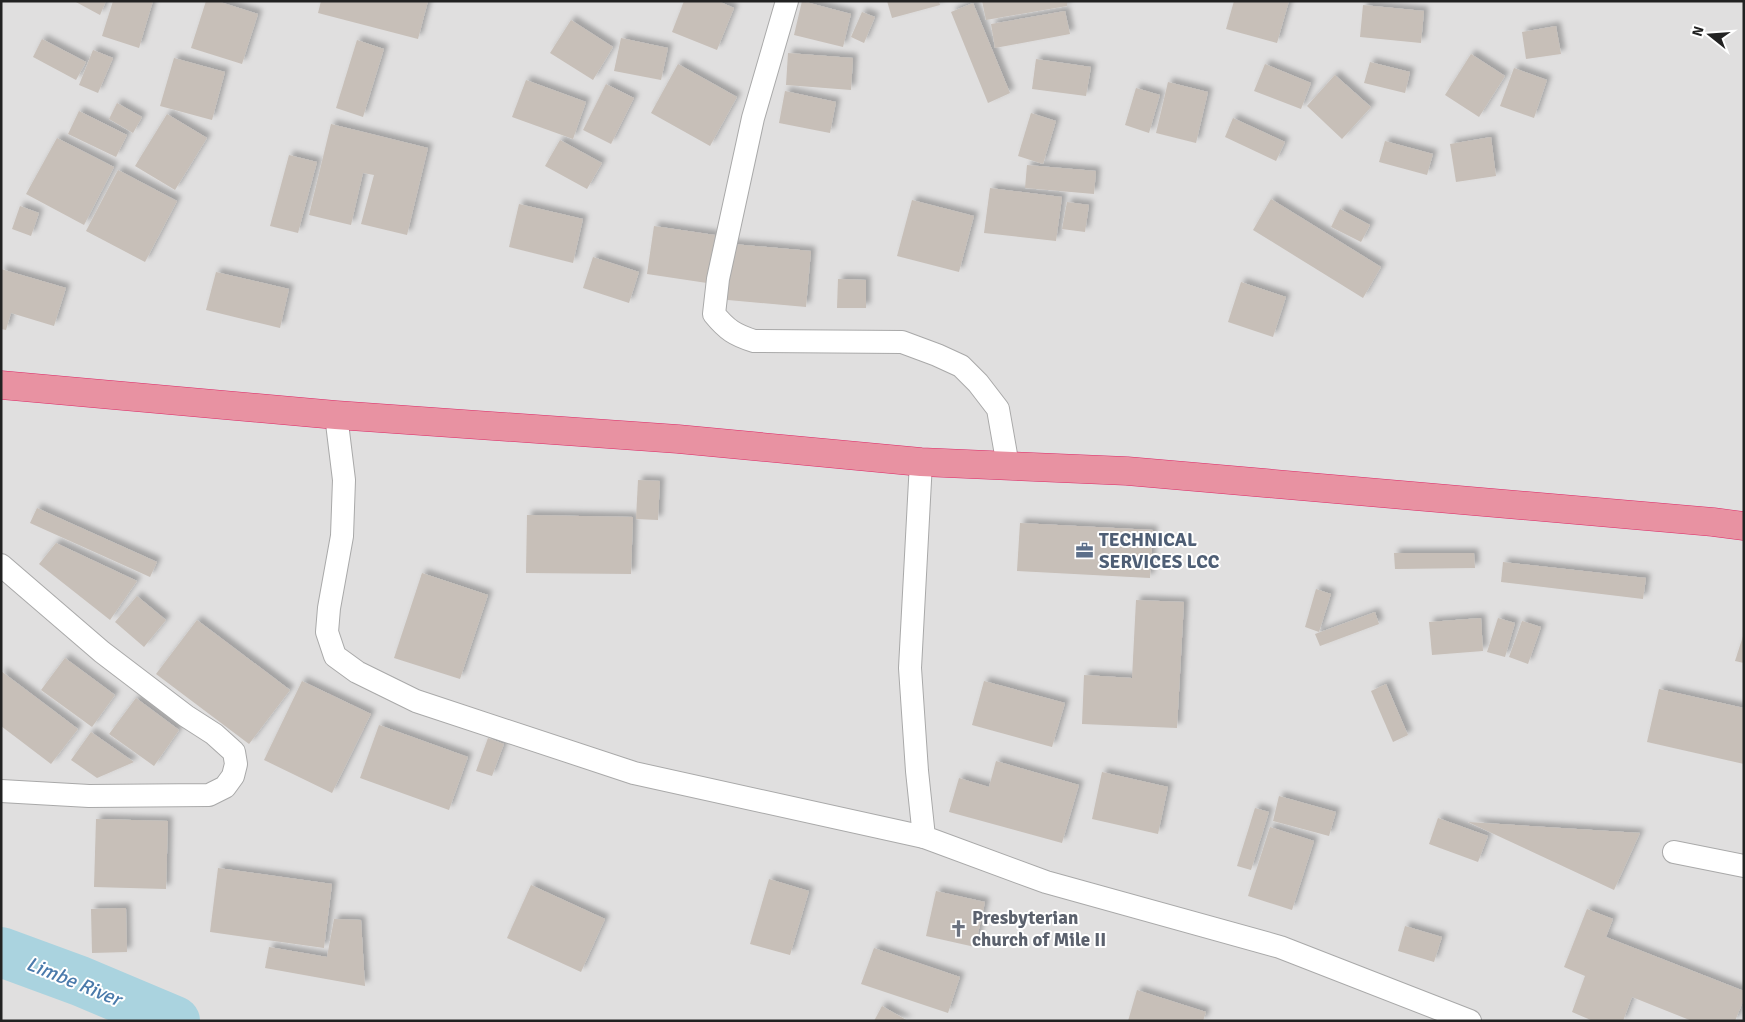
<svg xmlns="http://www.w3.org/2000/svg" width="1745" height="1022" font-family="Signika,sans-serif">
  <style>
    .residential { fill: #e0dfdf }
    .lines { fill: none; stroke-linecap: round; stroke-linejoin: round }
    .river { stroke: #aad3df; stroke-width: 50 }
    .building { fill: #c7bfb8; filter: url(#shadow) }
    .street-casing { stroke: #a9a9a9; stroke-width: 24 }
    .highway-casing { stroke: #dc2a67; stroke-width: 29 }
    .street { stroke: #fff; stroke-width: 22 }
    .highway { stroke: #e892a2; stroke-width: 28 }
    .labels { text-anchor: middle; stroke-width: 4; stroke-linejoin: round; paint-order: stroke }
    .service-label { font-size: 19px; font-weight: bold; fill: #4e5e75; stroke: #fff; text-anchor: start }
    .worship-label { font-size: 19px; font-weight: bold; fill: #5b616d; stroke: #fff; text-anchor: start }
    .water-label { font-size: 20px; font-style: italic; fill: #4a7aab; stroke: #fff }
  </style>
  <defs>
    <filter id="shadow"><feDropShadow dx="4.5" dy="-4.5" stdDeviation="2.5" flood-color="#0004"/></filter>
  </defs>
  <rect width="100%" height="100%" fill="#f2efe9"/>
  <rect class="residential" x="1" y="1" width="1743" height="1020"/>
  <g class="lines">
    <polyline class="river" points="1,952 80,981 175,1021"/>
  </g>
  <g class="building">
    <polygon points="74,1 106,1 100,15"/>
    <polygon points="113,1 153,1 139,48 102,36"/>
    <polygon points="206,1 217,1 258,14 242,64 191,48"/>
    <polygon points="321,1 428,1 418,39 318,13"/>
    <polygon points="684,1 718,1 734,8 717,50 672,32"/>
    <polygon points="802,1 851,14 843,47 794,35"/>
    <polygon points="887,1 939,1 940,5 892,18"/>
    <polygon points="982,1 1067,1 1067,6 986,20"/>
    <polygon points="1234,1 1289,1 1277,43 1226,29"/>
    <polygon points="973,3 1010,93 988,103 951,12"/>
    <polygon points="1363,5 1424,11 1421,43 1360,37"/>
    <polygon points="1065,11 1070,34 995,48 991,24"/>
    <polygon points="862,12 875,17 864,43 851,37"/>
    <polygon points="571,20 613,47 593,80 550,53"/>
    <polygon points="1556,26 1561,54 1526,59 1522,32"/>
    <polygon points="621,38 668,48 661,80 614,71"/>
    <polygon points="42,39 86,62 76,80 33,57"/>
    <polygon points="357,40 384,49 363,117 336,108"/>
    <polygon points="93,50 113,58 98,93 79,85"/>
    <polygon points="788,53 853,58 851,90 786,85"/>
    <polygon points="1471,54 1505,76 1479,117 1445,95"/>
    <polygon points="174,58 225,72 212,120 160,106"/>
    <polygon points="1036,59 1091,67 1086,96 1032,89"/>
    <polygon points="1370,62 1410,72 1405,93 1364,83"/>
    <polygon points="678,64 737,97 710,146 651,113"/>
    <polygon points="1265,64 1311,83 1301,109 1254,91"/>
    <polygon points="1514,68 1547,80 1534,118 1500,106"/>
    <polygon points="1335,75 1371,107 1342,139 1307,106"/>
    <polygon points="526,80 586,102 573,139 512,117"/>
    <polygon points="1168,82 1208,92 1196,143 1156,133"/>
    <polygon points="606,84 634,98 611,144 583,130"/>
    <polygon points="1136,88 1160,95 1149,133 1125,125"/>
    <polygon points="785,91 836,102 830,133 779,123"/>
    <polygon points="117,103 142,117 133,133 109,119"/>
    <polygon points="79,111 127,135 116,157 68,134"/>
    <polygon points="1031,113 1056,121 1043,164 1018,156"/>
    <polygon points="167,114 207,138 175,190 135,166"/>
    <polygon points="1233,118 1285,142 1276,161 1225,137"/>
    <polygon points="331,124 428,148 407,235 361,224 374,175 363,173 351,225 309,215"/>
    <polygon points="1491,137 1496,176 1456,182 1450,144"/>
    <polygon points="57,138 114,167 84,225 26,194"/>
    <polygon points="560,140 602,163 587,189 545,166"/>
    <polygon points="1385,141 1433,154 1427,175 1379,162"/>
    <polygon points="289,155 317,162 298,233 270,226"/>
    <polygon points="1027,165 1096,171 1094,194 1025,188"/>
    <polygon points="118,170 177,201 145,262 86,231"/>
    <polygon points="990,188 1062,197 1056,241 984,233"/>
    <polygon points="1271,199 1381,267 1363,298 1253,230"/>
    <polygon points="912,200 974,216 959,272 897,256"/>
    <polygon points="1067,202 1089,205 1085,232 1062,229"/>
    <polygon points="519,204 583,219 573,263 509,247"/>
    <polygon points="20,206 39,213 31,236 12,229"/>
    <polygon points="1340,209 1370,225 1361,242 1331,227"/>
    <polygon points="654,226 715,235 707,283 647,274"/>
    <polygon points="722,243 811,251 806,307 717,299"/>
    <polygon points="593,257 639,272 629,303 583,288"/>
    <polygon points="1,269 66,288 54,326 11,313 6,330 1,329"/>
    <polygon points="216,272 289,289 280,328 206,310"/>
    <polygon points="838,279 866,280 866,308 837,308"/>
    <polygon points="1241,282 1286,297 1273,337 1228,322"/>
    <polygon points="638,480 660,481 658,520 636,519"/>
    <polygon points="37,508 157,562 150,577 30,523"/>
    <polygon points="527,515 633,517 631,574 526,573"/>
    <polygon points="1020,523 1153,530 1150,578 1017,571"/>
    <polygon points="56,543 137,581 110,620 39,564"/>
    <polygon points="1394,553 1474,553 1475,568 1395,569"/>
    <polygon points="1503,562 1646,578 1643,599 1501,582"/>
    <polygon points="422,573 488,595 460,679 394,658"/>
    <polygon points="1316,589 1331,594 1319,632 1305,627"/>
    <polygon points="137,596 166,620 144,647 115,622"/>
    <polygon points="1136,600 1184,602 1177,728 1082,724 1084,675 1132,678"/>
    <polygon points="1375,612 1379,624 1320,646 1315,634"/>
    <polygon points="1481,618 1483,651 1432,655 1429,622"/>
    <polygon points="1498,618 1515,623 1505,657 1487,652"/>
    <polygon points="197,620 290,690 249,744 156,674"/>
    <polygon points="1522,621 1541,627 1528,664 1509,657"/>
    <polygon points="1744,633 1744,663 1735,661"/>
    <polygon points="65,658 115,695 92,727 41,690"/>
    <polygon points="1,671 78,729 51,764 1,726"/>
    <polygon points="302,681 371,714 332,793 264,760"/>
    <polygon points="984,681 1065,703 1052,747 972,725"/>
    <polygon points="1386,684 1408,735 1393,742 1371,691"/>
    <polygon points="1659,689 1744,708 1744,764 1647,742"/>
    <polygon points="136,698 179,730 154,766 109,734"/>
    <polygon points="379,725 468,757 449,810 360,778"/>
    <polygon points="91,732 134,762 97,778 71,760"/>
    <polygon points="488,738 504,744 492,776 476,771"/>
    <polygon points="996,761 1079,785 1062,843 949,812 959,778 989,787"/>
    <polygon points="1102,772 1168,787 1158,834 1092,819"/>
    <polygon points="1279,796 1336,812 1329,836 1273,821"/>
    <polygon points="1255,808 1269,812 1251,870 1237,866"/>
    <polygon points="1438,818 1488,836 1478,862 1429,844"/>
    <polygon points="96,819 168,821 166,889 94,887"/>
    <polygon points="1468,822 1640,833 1614,890"/>
    <polygon points="1270,827 1314,841 1292,910 1248,896"/>
    <polygon points="218,868 332,884 324,948 210,932"/>
    <polygon points="769,879 809,891 790,955 750,944"/>
    <polygon points="531,885 605,919 581,972 507,938"/>
    <polygon points="936,891 985,902 975,947 926,936"/>
    <polygon points="126,908 127,952 92,953 91,909"/>
    <polygon points="1587,909 1613,919 1606,937 1744,991 1744,999 1735,1021 1692,1021 1632,997 1623,1021 1593,1021 1572,1012 1585,976 1564,967"/>
    <polygon points="334,919 361,920 365,986 265,968 269,947 327,957"/>
    <polygon points="1405,926 1442,937 1434,962 1398,951"/>
    <polygon points="874,948 960,977 948,1013 861,984"/>
    <polygon points="1137,990 1206,1012 1203,1021 1128,1021"/>
    <polygon points="882,1006 908,1021 874,1021"/>
  </g>
  <g class="lines">
    <defs>
      <g id="street">
        <path d="M787,1L753,118L718,279L714,314C727,330 735,335 754,341L902,342L937,355L961,366L978,383L998,409L1008,466"/>
        <polyline points="336,415 344,480 342,536 329,608 327,632 335,656 357,672 416,701 634,773 924,837"/>
        <polyline points="921,462 910,668 917,771 924,837 1046,882 1280,947 1470,1021"/>
        <polyline points="1,565 102,652 186,716 214,734 234,752 236,764 233,776 225,787 209,795 89,796 1,791"/>
        <polyline points="1674,852 1744,866"/>
      </g>
      <polyline id="highway" points="1,385 336,415 678,439 921,462 1127,471 1713,522 1744,526"/>
    </defs>
    <use href="#street" class="street-casing"/>
    <use href="#highway" class="highway-casing"/>
    <use href="#street" class="street"/>
    <use href="#highway" class="highway"/>
  </g>
  <defs>
    <symbol id="office-bare" viewBox="-9 -9 18 18"><path d="M-6-3h4V-5.5h4V-3h4V5H-6ZM-1-4.5V-3h2v-1.5ZM-6 0V1H6V0Z" fill="#5c6f8a" stroke="#fff" stroke-width="2.5" paint-order="stroke"/></symbol>
    <symbol id="church-bare" viewBox="-9 -9 18 18"><path d="M-1.2-6h2.4v3.5h3.3v2.4h-3.3V6h-2.4V-.1h-3.3v-2.4h3.3Z" fill="#6b7280" stroke="#fff" stroke-width="2.5" paint-order="stroke"/></symbol>
  </defs>
  <g fill-rule="evenodd">
    <use href="#office-bare" x="1072" y="538" width="25" height="25"/>
    <use href="#church-bare" x="946" y="916" width="25" height="25"/>
  </g>
  <g class="labels">
    <g class="service-label">
      <text x="1099" y="546">TECHNICAL<tspan x="1099" dy="22">SERVICES LCC</tspan></text>
    </g>
    <g class="worship-label">
      <text x="972" y="924">Presbyterian<tspan x="972" dy="22">church of Mile II</tspan></text>
    </g>
    <g class="water-label">
      <text transform="translate(74 981) rotate(22)" y="7">Limbe River</text>
    </g>
  </g>
  <rect width="1745" height="1022" fill="none" stroke="#222222" stroke-width="5"/>
  <g transform="translate(1710 35) rotate(287)" stroke="#ffffff" stroke-width="4" paint-order="stroke">
  <path d="M0-4L9 19L0 12L-9 19Z" fill="#222222"/>
  <text y="-8" font-size="14" font-weight="bold" text-anchor="middle" fill="#222222">N</text>
  </g>
</svg>
